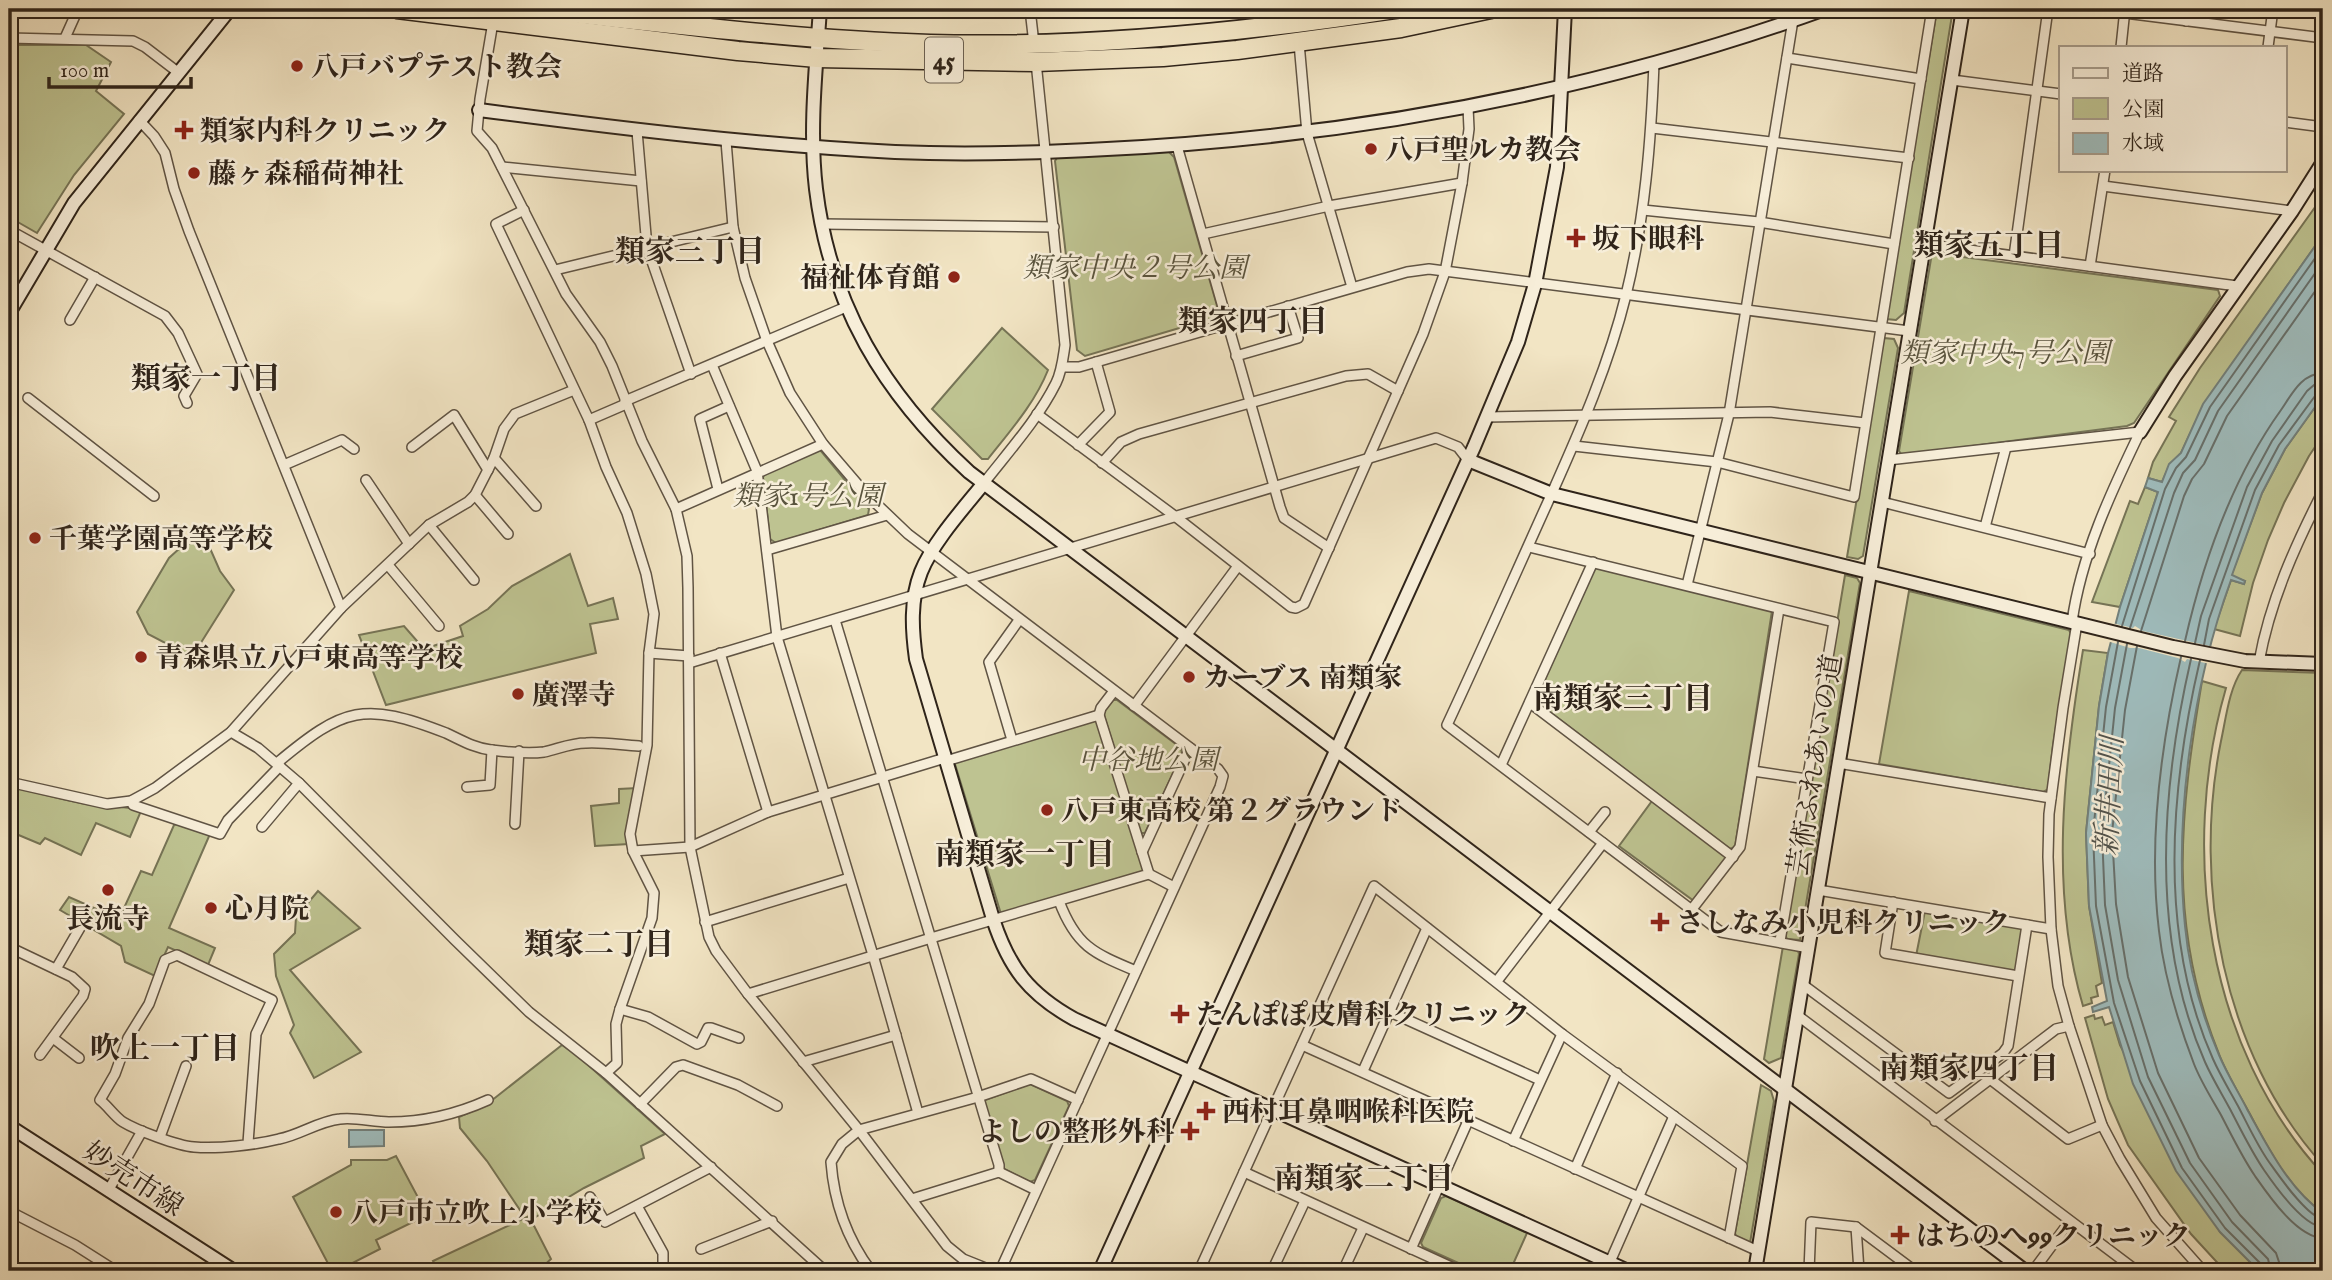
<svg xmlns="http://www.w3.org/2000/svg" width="2332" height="1280" font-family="'IM FELL English','Noto Serif JP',serif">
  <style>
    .green { fill: #bec391; stroke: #767456; stroke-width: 2 }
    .water { fill: #9fbdbe; stroke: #72807c; stroke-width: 2 }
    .pier { fill: #f2e5c4 }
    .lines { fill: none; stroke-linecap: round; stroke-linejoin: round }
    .shore { stroke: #67706c; stroke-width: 2 }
    .street-casing { stroke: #605444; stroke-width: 12 }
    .secondary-casing { stroke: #2f241a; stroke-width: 16 }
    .highway-casing { stroke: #2f241a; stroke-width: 21 }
    .street { stroke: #f7eed9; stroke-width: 9 }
    .secondary { stroke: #f7eed9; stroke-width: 12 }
    .highway { stroke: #f2e5c4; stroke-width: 18 }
    .poi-dot { fill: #8f2418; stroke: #f7eed9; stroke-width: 2.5 }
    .labels { text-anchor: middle; stroke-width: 5; stroke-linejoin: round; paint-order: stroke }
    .shield { fill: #f7eed9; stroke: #6b6153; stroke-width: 2 }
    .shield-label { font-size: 26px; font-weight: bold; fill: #2f241a }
    .poi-label { font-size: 28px; font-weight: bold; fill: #2f241a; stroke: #f7eed9; text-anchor: start }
    .park-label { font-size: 28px; font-style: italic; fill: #5a543e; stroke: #f7eed9 }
    .street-label { font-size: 28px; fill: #2f241a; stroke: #f7eed9 }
    .neighbourhood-label { font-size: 30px; font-weight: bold; fill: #2f241a; stroke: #f7eed9 }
    .water-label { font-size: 30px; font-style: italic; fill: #51524b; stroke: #f7eed9 }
  </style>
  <rect width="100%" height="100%" fill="#f2e5c4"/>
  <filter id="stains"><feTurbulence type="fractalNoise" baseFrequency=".00286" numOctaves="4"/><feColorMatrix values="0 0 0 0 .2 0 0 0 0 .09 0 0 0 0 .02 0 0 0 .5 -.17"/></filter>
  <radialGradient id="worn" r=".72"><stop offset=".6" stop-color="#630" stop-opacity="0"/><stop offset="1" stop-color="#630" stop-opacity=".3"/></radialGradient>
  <g class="green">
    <polygon points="1937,9 1953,9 1904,313 1896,320 1886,319"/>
    <polygon points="9,45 86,45 111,62 96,91 124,114 74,175 37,233 9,217"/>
    <polygon points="1168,151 1174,157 1220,316 1085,356 1077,350 1055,161 1058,156"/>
    <polygon points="2323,196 2323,235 2204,404 2181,453 2170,464 2162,482 2148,478 2153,462 2176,421 2169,417 2200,368"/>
    <polygon points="1932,253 2218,290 2220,296 2134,423 2127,426 1902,455 1899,451"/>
    <path d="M1002,328L1048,370C1035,403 1010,431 988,459H982L932,409Z"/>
    <polygon points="1884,338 1894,339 1898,348 1863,556 1858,559 1847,557"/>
    <polygon points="2323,396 2323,435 2309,456 2284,503 2268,540 2253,583 2240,636 2214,629 2231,580 2244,584 2245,581 2231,576 2262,493 2285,449"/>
    <polygon points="816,450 821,451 869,509 868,515 776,543 770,539 763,477 766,472"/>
    <polygon points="2145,487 2158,492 2120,607 2092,602 2130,501 2138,504"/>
    <polygon points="205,537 220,571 234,590 192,657 148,634 137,612 169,558 181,547"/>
    <polygon points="570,554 588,606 613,598 618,619 590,624 596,653 386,705 359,635 404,626 424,649 463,636 460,626 488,609 512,586"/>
    <polygon points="1598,567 1772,611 1735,847 1730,849 1538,703 1536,699 1594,569"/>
    <polygon points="1845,575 1857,578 1860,583 1800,940 1787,939 1785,934"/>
    <polygon points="1909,591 2069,630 2071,634 2053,745 2048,789 2043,792 1879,764"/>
    <path d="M2083,650L2108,653L2099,706L2086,833L2089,906L2102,983L2096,986L2098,996L2091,998L2092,1003L2083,1006C2049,890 2064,766 2083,650Z"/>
    <path d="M2242,670L2323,673V1165C2223,1055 2192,884 2221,741C2226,718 2229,689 2242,670Z"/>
    <path d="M2202,681L2226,688C2179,850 2206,1048 2323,1174V1213C2290,1190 2269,1150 2251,1116C2240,1095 2227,1075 2219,1054C2167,926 2180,813 2202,681Z"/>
    <polygon points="1113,700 1117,700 1181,748 1182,754 1145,833 1140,833 1104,715 1104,711"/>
    <polygon points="1098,719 1144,872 1001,914 954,761"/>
    <path d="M9,786C34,792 60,799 86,804C104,808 123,804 141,811L130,837L96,823L81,855L45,838L40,844L9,831Z"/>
    <polygon points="637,788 629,844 595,846 591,806 619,803 619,789"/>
    <polygon points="1652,801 1725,855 1726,860 1694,901 1619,846"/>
    <polygon points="179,823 210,834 169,928 215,948 208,965 168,947 155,976 125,962 121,946 60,910 69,897 119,919 141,871 152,875 174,825"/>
    <polygon points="318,891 360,928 290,970 361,1052 314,1078 290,1033 294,1025 276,976 274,954 295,933 296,917"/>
    <polygon points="1925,911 2023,926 2016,973 1916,956"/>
    <polygon points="1783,946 1797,948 1799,954 1781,1058 1769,1063 1764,1059"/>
    <polygon points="2094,1015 2095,1019 2102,1017 2105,1025 2113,1022 2120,1045 2220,1232 2259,1271 2225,1271 2191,1234 2128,1145 2108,1099 2085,1018"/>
    <polygon points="562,1045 577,1055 665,1134 641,1146 644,1158 584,1188 534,1218 529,1211 522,1213 487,1161 460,1128 459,1117 486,1105"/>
    <polygon points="1030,1084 1067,1101 1069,1106 1035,1180 1030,1182 1004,1169 984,1104 985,1100"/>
    <polygon points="1761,1085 1771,1091 1774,1101 1750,1243 1736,1237 1735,1233"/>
    <polygon points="396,1156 421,1203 415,1221 376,1240 380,1249 337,1271 332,1271 293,1197 351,1165 351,1160 387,1160"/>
    <polygon points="1446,1196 1527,1233 1510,1271 1476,1271 1423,1247 1421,1243 1441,1198"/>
    <polygon points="529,1216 551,1259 538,1271 439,1271 433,1261"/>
  </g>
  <g class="water">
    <path d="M2323,235V396L2285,449L2262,493L2232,575L2245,581L2244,584L2231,580C2193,684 2174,815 2185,926C2189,969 2202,1015 2219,1055C2227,1074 2239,1093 2248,1111C2268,1147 2289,1189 2323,1213V1271H2259L2220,1232L2176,1171L2133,1084L2109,1007L2093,1012L2092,1007L2107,1001L2089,906L2086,833L2099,706L2108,653L2120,607L2158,492L2145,487L2148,478L2162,482L2169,464L2181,453L2203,404Z"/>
    <polygon points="349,1130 384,1130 384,1146 349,1147"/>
  </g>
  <polygon class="pier" points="2112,623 2133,628 2135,626 2143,631 2214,647 2210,664 2187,659 2185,662 2178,658 2139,648 2130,648 2107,641"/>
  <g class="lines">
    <g class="shore">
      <polyline points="2122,626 2165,489 2176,468 2186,457 2210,407 2323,247"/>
      <polyline points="2130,628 2174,493 2183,473 2195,460 2218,411 2323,262"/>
      <polyline points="2141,631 2184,496 2192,479 2204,464 2227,416 2323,280"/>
      <path d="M2185,641C2203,562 2233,477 2281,410C2292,394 2301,374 2323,373"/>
      <polyline points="2118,642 2106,707 2093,833 2096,906 2114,1003 2140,1081 2182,1168 2225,1228 2261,1264 2262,1271"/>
      <polyline points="2195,643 2201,616 2247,487 2272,441 2307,391 2314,385 2323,384"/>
      <polyline points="2127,644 2115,708 2102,833 2105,905 2118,980 2148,1077 2190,1163 2232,1222 2268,1259 2271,1271"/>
      <polyline points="2204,645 2209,619 2255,490 2279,445 2315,396 2323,393"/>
      <polyline points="2137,646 2125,710 2112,833 2116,904 2128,977 2158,1073 2199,1158 2240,1215 2276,1253 2282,1271"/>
      <path d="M2181,657C2161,744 2148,841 2159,931C2164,976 2178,1022 2194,1064C2201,1082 2212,1099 2221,1115C2232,1136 2242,1157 2255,1176C2269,1196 2297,1237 2323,1238"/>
      <path d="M2191,659C2161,789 2150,937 2205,1062C2212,1078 2222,1094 2230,1109C2241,1130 2251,1151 2264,1170C2275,1186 2303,1226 2323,1227"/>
      <path d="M2200,660C2170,788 2158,936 2213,1059C2220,1075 2230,1091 2238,1106C2248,1125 2257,1145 2269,1162C2279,1176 2307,1217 2323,1219"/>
    </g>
    <defs>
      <g id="street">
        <polyline points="1030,9 1034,44"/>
        <polyline points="1296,9 1297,24"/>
        <polyline points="2125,13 2323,38"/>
        <polyline points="2186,21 2188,9"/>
        <polyline points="493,22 480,99 477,131 492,148 566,294 600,342 612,366 642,441 676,509 687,556 688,588 690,847 709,937 716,951 748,994 859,1130 947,1246 963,1259 993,1271"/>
        <polyline points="9,38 133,41 145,47 179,73"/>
        <polyline points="65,38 78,9"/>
        <polyline points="2322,38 2323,23"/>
        <polyline points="1299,43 1307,133 1352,287"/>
        <polyline points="2121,47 2125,9"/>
        <polyline points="2268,47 2273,9"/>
        <polyline points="1787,58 1921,79"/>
        <path d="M1654,63C1651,141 1645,218 1626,295C1609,364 1581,428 1552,493C1517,570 1483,648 1447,725L1721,932L1809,948"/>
        <polyline points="1952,80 2061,94"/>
        <polyline points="139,120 154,136 165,153 174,189 189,231 341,608"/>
        <polyline points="2285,122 2323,127"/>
        <polyline points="1652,128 1909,158"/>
        <polyline points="637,131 647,247 691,374"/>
        <polyline points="726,141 733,227 745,278 767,341 790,393 823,444 865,493 908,534 1218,769 1223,776 1220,787 1000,1271"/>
        <polyline points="1177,146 1280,507 1284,518 1329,548"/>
        <polyline points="502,167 641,181"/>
        <polyline points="2103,186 2292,211"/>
        <polyline points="524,210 496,224 589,420 606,467 627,513 646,574 654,614 649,653 647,745 630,834 633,851 654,893 652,918 620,1009 616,1024 617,1063 606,1073"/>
        <polyline points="1643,210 1759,222 1894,244"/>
        <polyline points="822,224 1054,227"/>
        <polyline points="9,230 165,316 178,333 197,374 184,396 187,403"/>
        <polyline points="1203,234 1329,206 1462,183"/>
        <polyline points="1925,244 2237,286"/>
        <polyline points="2014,256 2048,9"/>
        <polyline points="2090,266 2105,170"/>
        <polyline points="555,270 733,227"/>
        <polyline points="70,320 95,277"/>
        <polyline points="1236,356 1298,338 1288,306"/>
        <polyline points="712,365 757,471 777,637 873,955 918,1113"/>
        <polyline points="1062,367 1079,367 1407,272 1429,269 1909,331"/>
        <polyline points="28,398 154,496"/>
        <polyline points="625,401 846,307"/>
        <polyline points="1037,414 1176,517 1291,607 1296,608 1304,604 1383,425 1423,334 1445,272 1462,183 1469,129 1468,107"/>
        <polyline points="1487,417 1770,412 1865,423"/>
        <polyline points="589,420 626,404"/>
        <polyline points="1078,445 1110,412 1096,362"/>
        <polyline points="1574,446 1717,462 1854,497 1932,9"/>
        <polyline points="412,447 454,415 488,470"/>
        <polyline points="494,458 536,506"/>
        <path d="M1888,460L2140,432C2111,492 2081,556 2072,622"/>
        <polyline points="1102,463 1121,442 1139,434 1346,376 1368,374 1398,391"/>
        <polyline points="284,465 342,440 354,449"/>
        <polyline points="366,480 409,544"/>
        <path d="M984,483C1009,451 1038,419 1056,383C1062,371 1063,358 1065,345L1036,62"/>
        <polyline points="718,489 700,419 729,406"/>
        <polyline points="475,495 508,534"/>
        <polyline points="1882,502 2090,554"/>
        <polyline points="676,509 823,444"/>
        <polyline points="429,525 474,580"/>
        <polyline points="1985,527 2006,447"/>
        <polyline points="1529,547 1834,622 1780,941"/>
        <polyline points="767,550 887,515"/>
        <polyline points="388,565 439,626"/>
        <polyline points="1687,585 1729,414 1793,20 1789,9"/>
        <polyline points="835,620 999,1165 999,1172"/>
        <polyline points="2077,623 2063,708 2049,814 2048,857 2051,929 2058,986 2069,1026 2102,1125 2120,1159 2156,1218 2203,1271"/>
        <polyline points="649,653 689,656"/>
        <polyline points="720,653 768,812"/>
        <path d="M2259,662C2270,601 2295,546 2323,491"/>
        <polyline points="689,663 1436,438 1458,447 1468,460"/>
        <polyline points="1530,703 1733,857"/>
        <polyline points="1134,706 1238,566"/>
        <polyline points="1099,715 1101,708 1114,691"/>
        <polyline points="231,732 258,748 299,783 455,940 529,1012 606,1073 825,1271"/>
        <polyline points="1012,740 989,662 1019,620"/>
        <path d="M277,763C344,707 364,701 446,733C461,740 474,748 491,750C507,752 528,754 544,752C558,749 571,743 586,743C603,742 621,745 639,746"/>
        <polyline points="1838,763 2051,798"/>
        <polyline points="1501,765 1593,562"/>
        <polyline points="1753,771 1807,779"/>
        <polyline points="9,782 107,804 131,801 155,788 231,732 341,608 429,525 468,502 475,495 494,458 504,429 515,414 574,390"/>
        <polyline points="467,787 490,785 492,750"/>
        <polyline points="131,801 133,805 220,834 228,820 280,766"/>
        <polyline points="515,824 519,751"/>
        <polyline points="262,827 299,783"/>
        <polyline points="1589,832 1605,812"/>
        <polyline points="633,851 690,847 768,812 945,758"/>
        <polyline points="1142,852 1190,748"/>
        <polyline points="1149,874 1174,887"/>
        <polyline points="1818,890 2051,929"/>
        <path d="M1059,901C1076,946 1093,953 1136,971"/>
        <polyline points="1893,902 1885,953 2018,976"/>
        <polyline points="1692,909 1740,847 1779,609"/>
        <polyline points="705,922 849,878"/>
        <polyline points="9,947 72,977 85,989 83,996 40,1055"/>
        <polyline points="56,969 81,926"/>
        <polyline points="1497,981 1603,843"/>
        <polyline points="1802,984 1949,1093 2003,1053 2008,1046 2027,925"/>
        <polyline points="748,994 931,938 1149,874 1099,715 946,761"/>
        <polyline points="620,1009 648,1017 697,1044 701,1042 708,1028 711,1028 739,1038"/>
        <polyline points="1390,1012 1540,1080"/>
        <polyline points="1797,1015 2137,1271"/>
        <polyline points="53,1038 79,1058"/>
        <polyline points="1302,1045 1758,1251"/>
        <polyline points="803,1062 896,1035"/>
        <polyline points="1363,1071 1427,928"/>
        <polyline points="1990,1079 2068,1139 2102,1125"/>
        <polyline points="640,1104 676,1067 683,1065 738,1085 777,1106"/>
        <polyline points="1935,1121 2056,1029 2069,1026"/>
        <polyline points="160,1137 186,1066"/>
        <polyline points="1513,1141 1562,1034"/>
        <path d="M248,1143L256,1034L272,1000L177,955L165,960L149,1004L128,1038L115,1074L100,1100C108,1106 115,1117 123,1122C136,1130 178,1146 194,1147C218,1149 255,1145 279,1139C300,1135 319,1121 340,1119C356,1117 373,1122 389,1122C423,1122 457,1114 488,1100"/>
        <polyline points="1575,1169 1617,1073"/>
        <polyline points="1244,1172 1460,1271"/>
        <polyline points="108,1191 142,1131"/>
        <polyline points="590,1197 605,1222 711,1167"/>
        <polyline points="912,1199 999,1172 1036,1190"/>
        <polyline points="637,1206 663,1253 663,1269"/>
        <polyline points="9,1211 75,1245 116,1271"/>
        <polyline points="1856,1227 1859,1271"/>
        <polyline points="701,1249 772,1221"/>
        <polyline points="1411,1249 1468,1121"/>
        <path d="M871,1271C847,1239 834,1202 831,1162L842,1144L859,1130L978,1097L1031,1079L1078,1100"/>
        <polyline points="1199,1271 1374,886 1562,1034 1742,1166 1729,1238"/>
        <polyline points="1272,1271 1305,1201"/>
        <polyline points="1343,1271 1363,1228"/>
        <polyline points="1606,1271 1674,1116"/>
        <polyline points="1809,1271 1811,1222 1856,1227 1915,1271"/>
        <polyline points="2033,1271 2070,1221"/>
      </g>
      <g id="secondary">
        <path d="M820,9C816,68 809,130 816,189C830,305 884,394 969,472L2025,1271"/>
        <path d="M479,110C618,128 755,145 895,152C966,155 1037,153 1107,149C1352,137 1594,92 1825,9"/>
        <polyline points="9,313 74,203 230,9"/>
        <polyline points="2140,432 2175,376 2292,211 2323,162"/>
        <polyline points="1468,460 1552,494 2173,647 2245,661 2323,664"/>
        <path d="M984,483C963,509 933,542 921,572C910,600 912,630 916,659L993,919C1009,968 1029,994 1074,1019L1628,1271"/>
        <polyline points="9,1126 234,1271"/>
        <polyline points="1100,1271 1474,447 1518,342 1535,284 1557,167 1565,9"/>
        <polyline points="1755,1271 1963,9"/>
      </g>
      <g id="highway">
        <polyline points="397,9 738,51 817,58 1036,62 1163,57 1237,50 1401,28 1491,9"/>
        <path d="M534,9C666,23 797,40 930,44C1086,48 1241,33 1395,9"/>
      </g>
    </defs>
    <use href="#street" class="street-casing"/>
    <use href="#secondary" class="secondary-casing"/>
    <use href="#highway" class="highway-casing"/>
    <use href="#street" class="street"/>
    <use href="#secondary" class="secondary"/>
    <use href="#highway" class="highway"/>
  </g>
  <g class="poi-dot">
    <circle cx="297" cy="66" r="7"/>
    <path d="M180.5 119.5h7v7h7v7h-7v7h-7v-7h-7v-7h7z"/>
    <circle cx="1371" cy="149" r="7"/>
    <circle cx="194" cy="173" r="7"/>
    <path d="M1572.5 227.5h7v7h7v7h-7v7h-7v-7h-7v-7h7z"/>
    <circle cx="954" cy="277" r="7"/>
    <circle cx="35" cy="538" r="7"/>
    <circle cx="141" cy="657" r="7"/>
    <circle cx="1189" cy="677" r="7"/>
    <circle cx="518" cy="694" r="7"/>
    <circle cx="1047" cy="810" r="7"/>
    <circle cx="108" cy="890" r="7"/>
    <circle cx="211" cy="908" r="7"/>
    <path d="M1656.5 911.5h7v7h7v7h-7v7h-7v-7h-7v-7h7z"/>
    <path d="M1176.5 1003.5h7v7h7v7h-7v7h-7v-7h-7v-7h7z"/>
    <path d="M1202.5 1100.5h7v7h7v7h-7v7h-7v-7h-7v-7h7z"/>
    <path d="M1186.5 1120.5h7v7h7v7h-7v7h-7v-7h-7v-7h7z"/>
    <circle cx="336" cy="1212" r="7"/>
    <path d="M1896.5 1224.5h7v7h7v7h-7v7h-7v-7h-7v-7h7z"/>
  </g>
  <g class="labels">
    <rect class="shield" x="925" y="37.5" width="38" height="45" rx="5"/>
    <g class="shield-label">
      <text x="944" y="69">45</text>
    </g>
    <g class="poi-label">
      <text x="311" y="76">八戸バプテスト教会</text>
      <text x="200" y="140">類家内科クリニック</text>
      <text x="1385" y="159">八戸聖ルカ教会</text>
      <text x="208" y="183">藤ヶ森稲荷神社</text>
      <text x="1592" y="248">坂下眼科</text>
      <text x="940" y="287" text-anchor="end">福祉体育館</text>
      <text x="49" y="548">千葉学園高等学校</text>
      <text x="155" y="667">青森県立八戸東高等学校</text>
      <text x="1203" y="687">カーブス 南類家</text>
      <text x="532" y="704">廣澤寺</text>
      <text x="1061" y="820">八戸東高校 第２グラウンド</text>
      <text x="225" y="918">心月院</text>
      <text x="108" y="928" text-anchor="middle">長流寺</text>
      <text x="1676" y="932">さしなみ小児科クリニック</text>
      <text x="1196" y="1024">たんぽぽ皮膚科クリニック</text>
      <text x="1222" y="1121">西村耳鼻咽喉科医院</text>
      <text x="1174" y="1141" text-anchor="end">よしの整形外科</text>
      <text x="350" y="1222">八戸市立吹上小学校</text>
      <text x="1916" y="1245">はちのへ99クリニック</text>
    </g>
    <g class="park-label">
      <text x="1135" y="277">類家中央２号公園</text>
      <text x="2005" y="362">類家中央7号公園</text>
      <text x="808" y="505">類家1号公園</text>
      <text x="1148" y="769">中谷地公園</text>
    </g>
    <g class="street-label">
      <text transform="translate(1814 765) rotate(-81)" y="10">芸術ふれあいの道</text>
      <text transform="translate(134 1178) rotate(33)" y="10">妙売市線</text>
    </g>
    <g class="neighbourhood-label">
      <text x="1989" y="255">類家五丁目</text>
      <text x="690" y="261">類家三丁目</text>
      <text x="1253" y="331">類家四丁目</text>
      <text x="206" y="388">類家一丁目</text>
      <text x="1623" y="708">南類家三丁目</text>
      <text x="1025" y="864">南類家一丁目</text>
      <text x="599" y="954">類家二丁目</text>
      <text x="165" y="1058">吹上一丁目</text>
      <text x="1969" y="1078">南類家四丁目</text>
      <text x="1364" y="1188">南類家二丁目</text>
    </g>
    <g class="water-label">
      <text transform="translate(2109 796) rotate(-87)" y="10">新井田川</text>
    </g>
  </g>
  <rect width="2332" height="1280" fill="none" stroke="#f2e5c4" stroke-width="35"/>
  <rect x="10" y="10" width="2311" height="1259" fill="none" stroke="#2f241a" stroke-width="3.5"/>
  <rect x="18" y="18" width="2297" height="1245" fill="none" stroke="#2f241a" stroke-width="2"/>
  <rect x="2059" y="46" width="228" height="126" fill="#f7eed9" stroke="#a79d8d" stroke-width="2"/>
  <rect x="2073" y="68" width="35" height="10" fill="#f7eed9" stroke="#a79d8d" stroke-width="2"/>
  <text x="2122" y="80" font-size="21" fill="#2f241a">道路</text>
  <rect x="2073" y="98" width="35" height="21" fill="#bec391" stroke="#a79d8d" stroke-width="2"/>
  <text x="2122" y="116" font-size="21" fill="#2f241a">公園</text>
  <rect x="2073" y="133" width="35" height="21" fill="#9fbdbe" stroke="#a79d8d" stroke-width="2"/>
  <text x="2122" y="150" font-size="21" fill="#2f241a">水域</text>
  <path d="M49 77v10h142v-10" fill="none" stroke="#2f241a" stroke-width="3.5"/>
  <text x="60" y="77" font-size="21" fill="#2f241a" stroke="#f7eed9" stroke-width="5" paint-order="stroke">100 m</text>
  <rect width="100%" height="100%" filter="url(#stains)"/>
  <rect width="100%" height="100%" fill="url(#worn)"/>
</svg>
